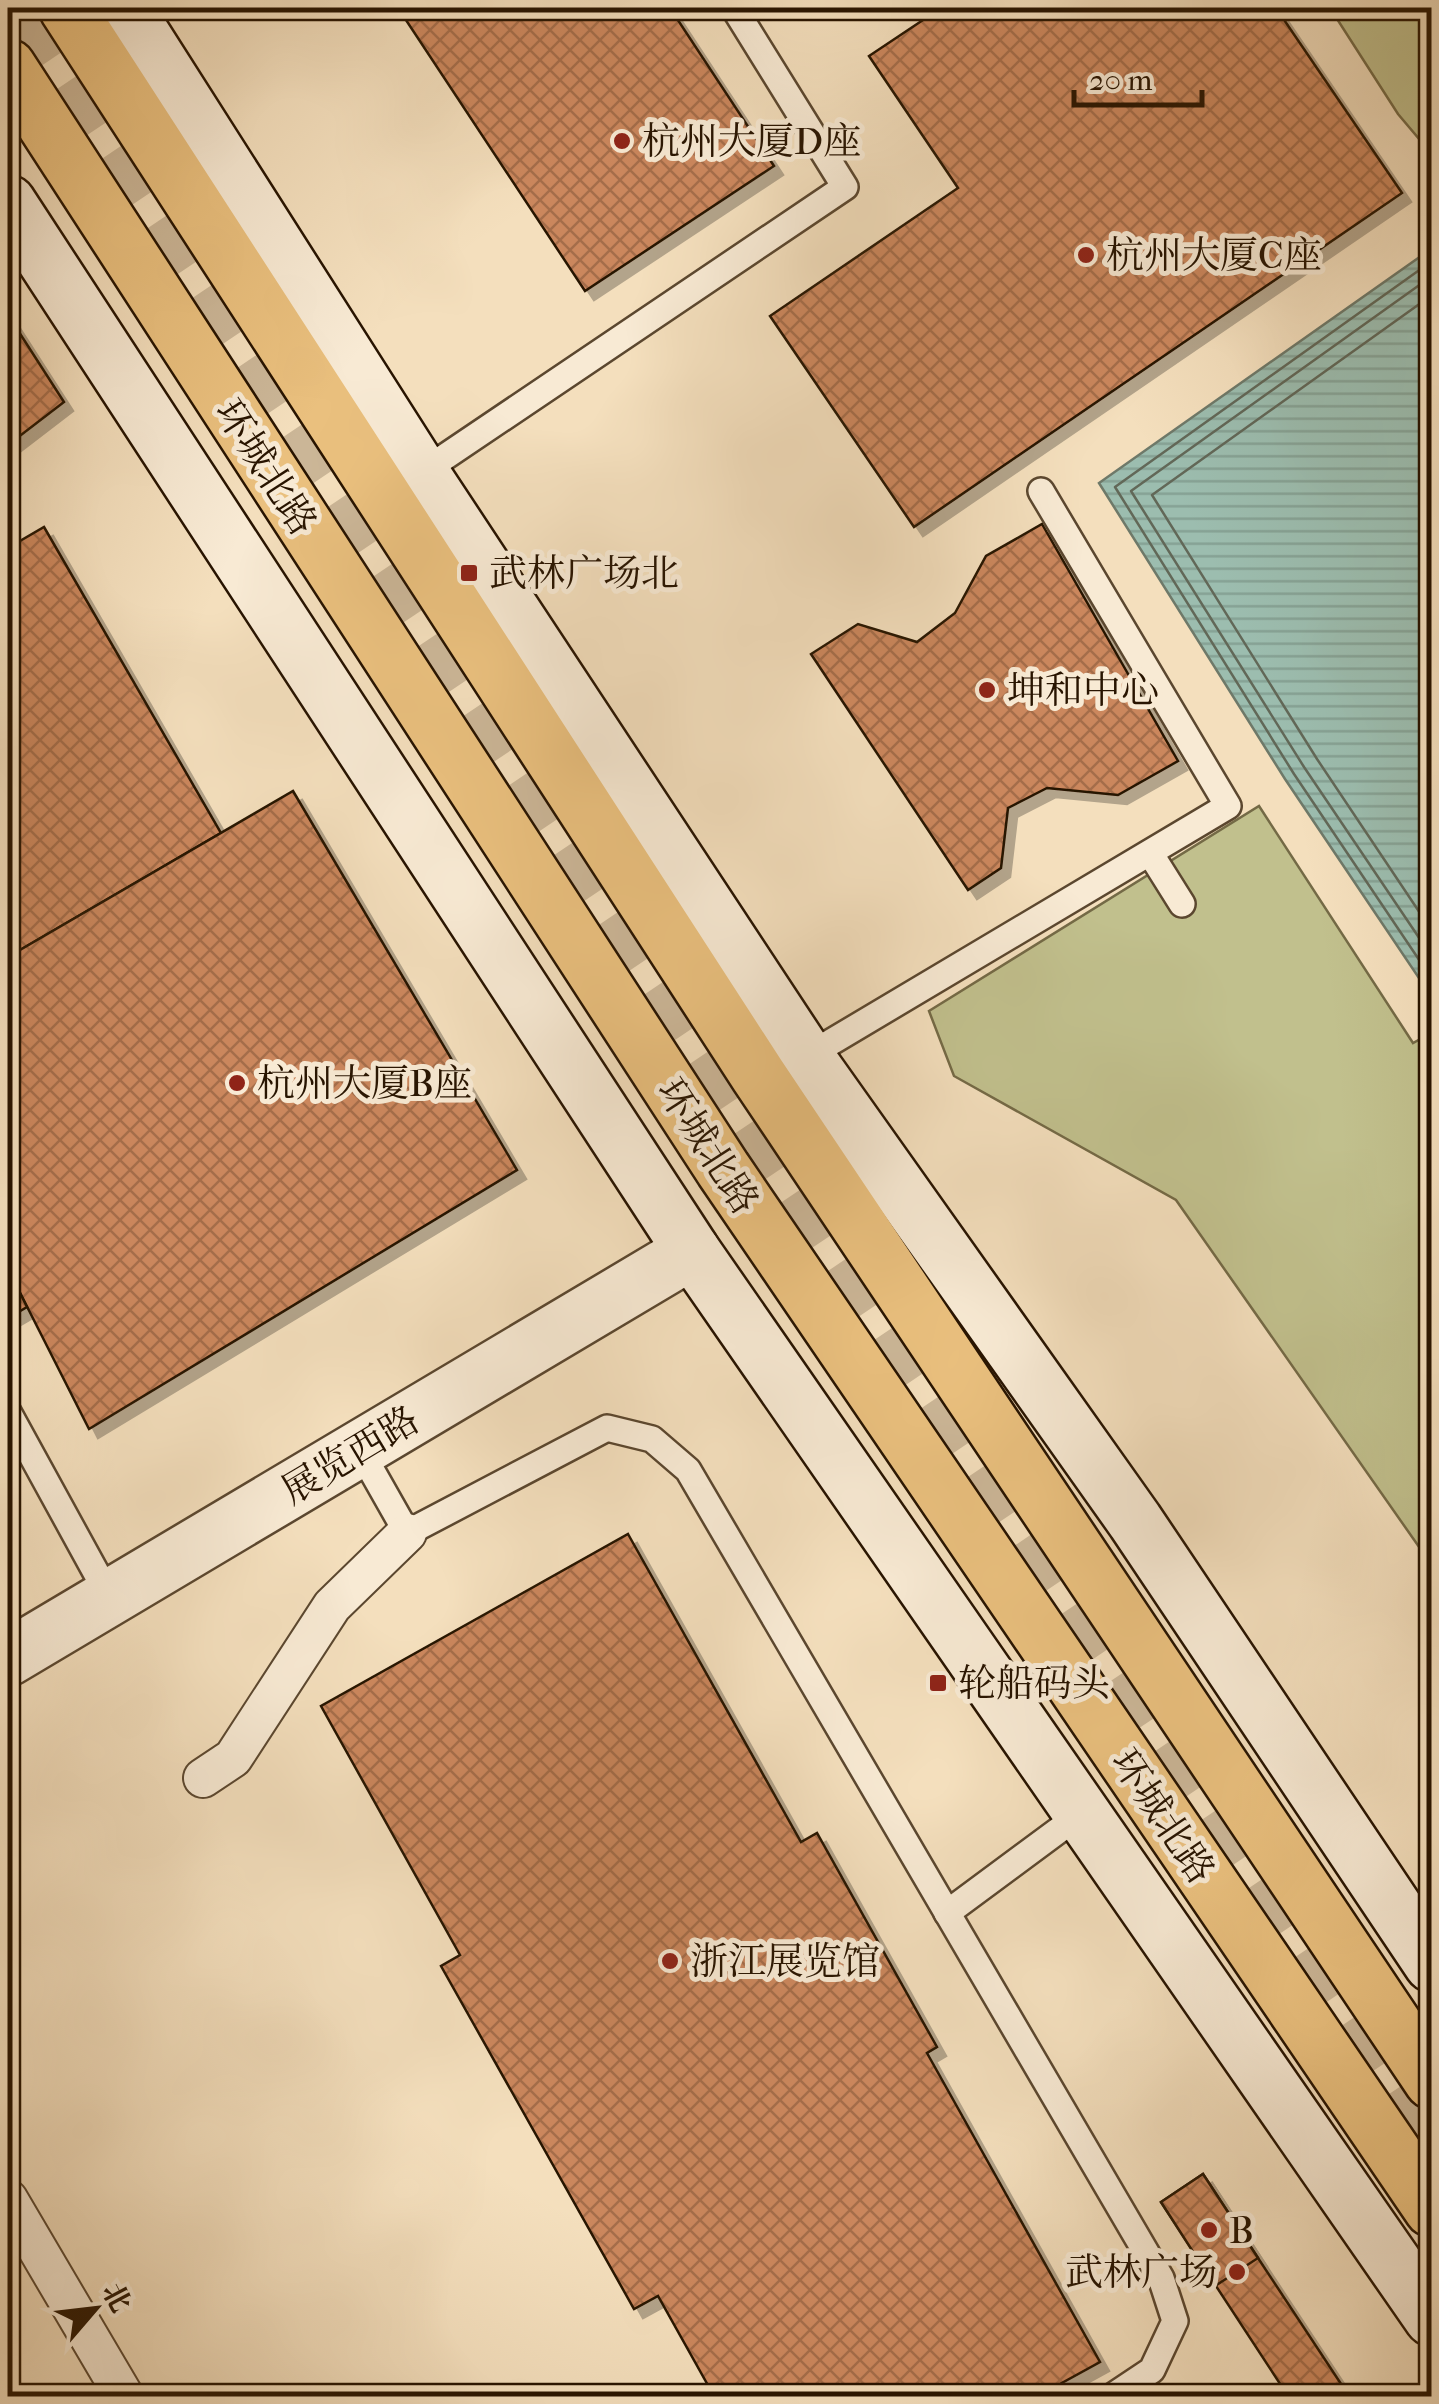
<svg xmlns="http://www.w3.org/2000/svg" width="1439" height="2404" font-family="'IM FELL French Canon','Noto Serif SC',serif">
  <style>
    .park { fill: #c1c08d; stroke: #746a46; stroke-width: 2.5 }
    .water { fill: url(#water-rules); stroke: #6e7969; stroke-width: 2.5 }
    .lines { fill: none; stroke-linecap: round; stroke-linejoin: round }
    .shore { stroke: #626858; stroke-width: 2.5 }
    .building { fill: url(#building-cross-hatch); stroke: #281400; stroke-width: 2.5; filter: url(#shadow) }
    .trunk-tunnel { stroke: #cbb697; stroke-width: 55; stroke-dasharray: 55 28; stroke-linecap: butt }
    .service-casing { stroke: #5b472f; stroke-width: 30 }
    .pedestrian-casing { stroke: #5b472f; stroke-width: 42 }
    .tertiary-casing { stroke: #5b472f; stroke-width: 60 }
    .secondary-casing { stroke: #281400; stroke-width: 60 }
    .primary-casing { stroke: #281400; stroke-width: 60 }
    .service { stroke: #f8ead4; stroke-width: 25 }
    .pedestrian { stroke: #f8ead4; stroke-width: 38 }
    .tertiary { stroke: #f8ead4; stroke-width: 55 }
    .secondary { stroke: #f8ead4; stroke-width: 55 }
    .primary { stroke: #eac07e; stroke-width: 55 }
    .poi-dot { fill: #8f2418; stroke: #f8ead4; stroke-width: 4 }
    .labels { text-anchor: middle; stroke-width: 10; stroke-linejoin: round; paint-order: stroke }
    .poi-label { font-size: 38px; fill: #281400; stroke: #f8ead4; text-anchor: start }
    .street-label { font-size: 38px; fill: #281400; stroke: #f8ead4 }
  </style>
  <defs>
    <pattern id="water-rules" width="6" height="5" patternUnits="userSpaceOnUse" patternTransform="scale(2.5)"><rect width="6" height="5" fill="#9cbdaf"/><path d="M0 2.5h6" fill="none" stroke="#86a295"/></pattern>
    <pattern id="building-cross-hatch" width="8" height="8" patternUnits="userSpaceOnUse" patternTransform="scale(2.5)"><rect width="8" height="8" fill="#cb875d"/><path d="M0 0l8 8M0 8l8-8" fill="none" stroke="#a56d4a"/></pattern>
    <filter id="shadow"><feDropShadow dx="9" dy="9" stdDeviation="0" flood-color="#0004"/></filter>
  </defs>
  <rect width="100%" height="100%" fill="#f4dfbd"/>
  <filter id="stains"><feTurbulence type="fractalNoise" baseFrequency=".002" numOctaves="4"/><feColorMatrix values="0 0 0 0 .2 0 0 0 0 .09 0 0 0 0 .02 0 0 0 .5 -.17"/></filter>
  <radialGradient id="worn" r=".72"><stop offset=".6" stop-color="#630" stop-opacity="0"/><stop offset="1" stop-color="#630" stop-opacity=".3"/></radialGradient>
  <g class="park">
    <polygon points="1330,8 1431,8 1431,153 1398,114"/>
    <polygon points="1259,806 1413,1043 1431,1033 1431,1564 1176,1200 954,1076 929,1011"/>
  </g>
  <polygon class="water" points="1431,249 1431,996 1285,779 1099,483"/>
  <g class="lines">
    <g class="shore">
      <polyline points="1432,261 1115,487 1294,774 1432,979"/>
      <polyline points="1432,276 1131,491 1304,767 1432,957"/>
      <polyline points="1432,295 1152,495 1317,759 1432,931"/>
    </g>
  </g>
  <g class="building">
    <polygon points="398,8 670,8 774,166 585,291"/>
    <polygon points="941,8 1222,8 1228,17 1241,8 1276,8 1402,193 914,527 770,316 958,188 869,56"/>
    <polygon points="8,315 64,402 8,445"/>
    <polygon points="1042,524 1178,761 1118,795 1047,788 1008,808 1001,868 968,890 811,654 858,624 917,642 955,613 986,556"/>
    <polygon points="44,527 221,833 8,957 8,548"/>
    <polygon points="293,791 517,1170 89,1429 8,1269 8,957"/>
    <polygon points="8,1269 27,1307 8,1318"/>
    <polygon points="628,1534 801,1842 817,1833 937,2047 927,2053 1100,2362 1038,2396 714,2396 658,2296 634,2309 441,1966 460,1955 321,1706"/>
    <polygon points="1203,2174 1258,2258 1349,2396 1288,2396 1161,2202"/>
    <polygon points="1203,2174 1258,2258 1215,2286 1161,2202"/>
  </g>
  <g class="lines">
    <polyline class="trunk-tunnel" points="8,22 1432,2138"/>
    <defs>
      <g id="service">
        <polyline points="421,473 845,187 734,8"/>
        <polyline points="1150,853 1182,904"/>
        <polyline points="806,1057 1228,806 1041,491"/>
        <polyline points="8,1412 110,1598"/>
        <polyline points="360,1450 407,1533 607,1428 652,1439 688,1470 1161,2278 1175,2321 1152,2370 1113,2396"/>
        <polyline points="947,1913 1082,1813"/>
      </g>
      <g id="pedestrian">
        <polyline points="203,1778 233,1758 332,1606 407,1533"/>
        <polyline points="8,2199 124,2396"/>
      </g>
      <polyline id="tertiary" points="8,1658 692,1251"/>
      <g id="secondary">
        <polyline points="125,8 421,473 806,1057 1135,1521 1432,1964"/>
        <polyline points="8,203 692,1251 1432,2318"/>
      </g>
      <g id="primary">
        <polyline points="67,8 758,1075 1432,2081"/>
        <polyline points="8,67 723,1169 1432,2209"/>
      </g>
    </defs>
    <use href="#service" class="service-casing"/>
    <use href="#pedestrian" class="pedestrian-casing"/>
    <use href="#tertiary" class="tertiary-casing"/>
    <use href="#secondary" class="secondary-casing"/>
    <use href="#primary" class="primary-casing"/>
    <use href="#service" class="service"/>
    <use href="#pedestrian" class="pedestrian"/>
    <use href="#tertiary" class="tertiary"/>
    <use href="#secondary" class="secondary"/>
    <use href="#primary" class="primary"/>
  </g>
  <g class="poi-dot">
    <circle cx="622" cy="141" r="10"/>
    <circle cx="1086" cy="255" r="10"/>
    <rect x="459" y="563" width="20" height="20" rx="5"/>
    <circle cx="987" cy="690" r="10"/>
    <circle cx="237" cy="1083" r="10"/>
    <rect x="928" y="1673" width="20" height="20" rx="5"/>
    <circle cx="670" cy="1961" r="10"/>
    <circle cx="1209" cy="2230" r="10"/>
    <circle cx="1237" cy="2272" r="10"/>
  </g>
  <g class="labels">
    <g class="poi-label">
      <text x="642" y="154">杭州大厦D座</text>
      <text x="1106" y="268">杭州大厦C座</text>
      <text x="489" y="586">武林广场北</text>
      <text x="1007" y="703">坤和中心</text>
      <text x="257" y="1096">杭州大厦B座</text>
      <text x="958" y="1696">轮船码头</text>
      <text x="690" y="1974">浙江展览馆</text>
      <text x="1229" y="2243">B</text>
      <text x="1217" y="2285" text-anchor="end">武林广场</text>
    </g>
    <g class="street-label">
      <text transform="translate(266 467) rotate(57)" y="13">环城北路</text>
      <text transform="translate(708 1146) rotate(57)" y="13">环城北路</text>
      <text transform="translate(350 1455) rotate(-31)" y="13">展览西路</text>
      <text transform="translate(1163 1816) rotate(56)" y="13">环城北路</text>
    </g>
  </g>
  <rect width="1439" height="2404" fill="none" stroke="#f4dfbd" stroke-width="40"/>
  <rect x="10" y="10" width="1419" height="2384" fill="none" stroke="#281400" stroke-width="5"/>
  <rect x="20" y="20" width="1399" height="2364" fill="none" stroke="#281400" stroke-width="2.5"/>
  <g transform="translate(95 2309) rotate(62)" stroke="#f8ead4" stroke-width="8" paint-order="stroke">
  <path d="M0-8L18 38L0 25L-18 38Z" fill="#281400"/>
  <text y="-15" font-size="28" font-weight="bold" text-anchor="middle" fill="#281400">北</text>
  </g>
  <path d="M1074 90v15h128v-15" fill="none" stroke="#281400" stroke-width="5"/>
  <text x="1089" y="90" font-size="30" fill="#281400" stroke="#f8ead4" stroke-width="8" paint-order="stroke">20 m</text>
  <rect width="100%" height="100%" filter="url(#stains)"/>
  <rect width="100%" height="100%" fill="url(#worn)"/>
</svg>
